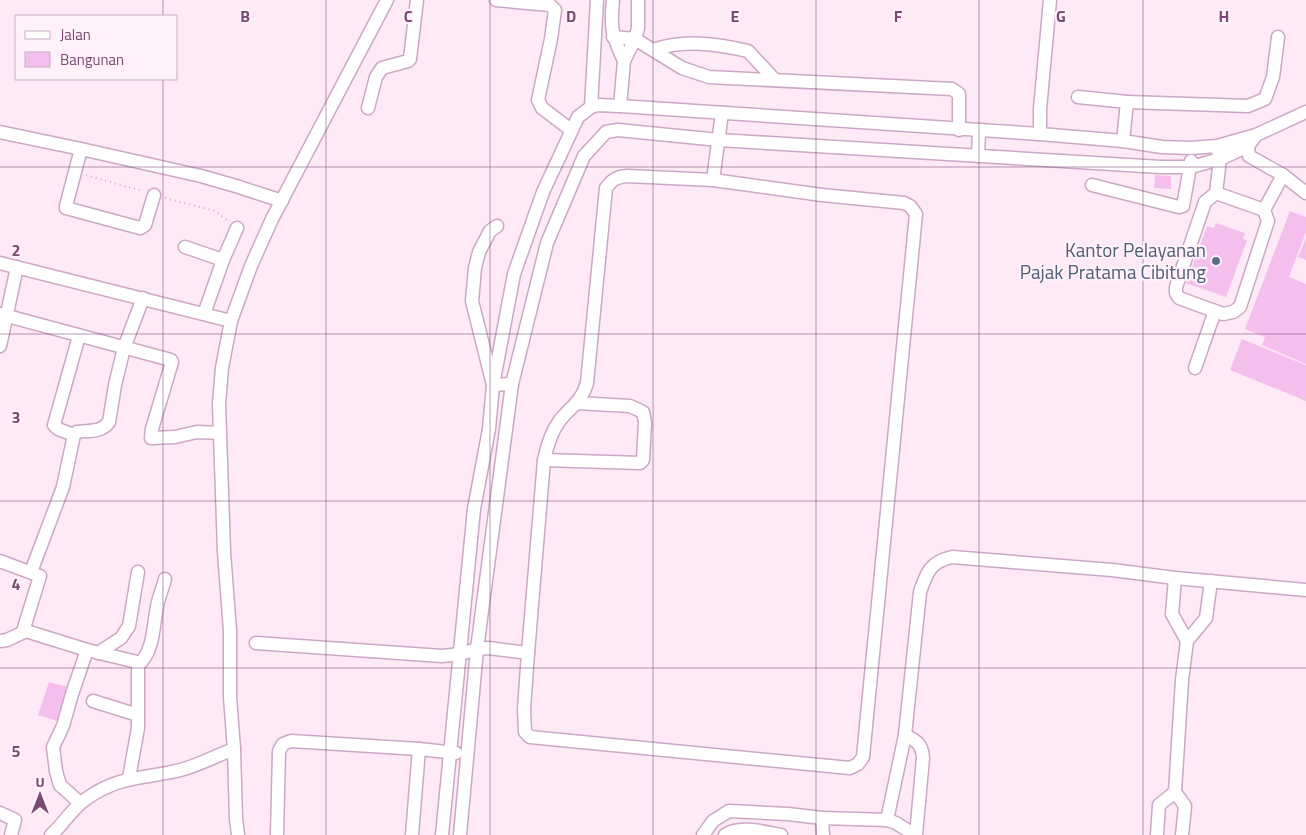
<svg xmlns="http://www.w3.org/2000/svg" width="1306" height="835" font-family="'Titillium Web',sans-serif">
  <style>
    .building { fill: #f5bfed }
    .lines { fill: none; stroke-linecap: round; stroke-linejoin: round }
    .minor-casing { stroke: #cca8c6; stroke-width: 15 }
    .path { stroke: #daa1d3; stroke-width: 2; stroke-dasharray: 1 4; stroke-linecap: butt }
    .minor { stroke: #fff; stroke-width: 12 }
    .grid { fill: none; stroke: #7a4a75; stroke-width: 1; stroke-opacity: 0.55 }
    .service-dot { fill: #5c6f8a; stroke: #fff0fa; stroke-width: 2 }
    .labels { text-anchor: middle; stroke-width: 4.5; stroke-linejoin: round; paint-order: stroke }
    .service-label { font-size: 19px; fill: #4e5e75; stroke: #fff0fa; text-anchor: end }
    .grid-label { font-size: 16px; text-anchor: middle; font-weight: bold; fill: #7a4a75; stroke: #fff0fa; stroke-width: 4.5; stroke-linejoin: round; paint-order: stroke }
  </style>
  <rect width="100%" height="100%" fill="#fee9f6"/>
  <g class="building">
    <polygon points="1155,175 1171,176 1171,189 1154,188"/>
    <polygon points="1290,211 1306,217 1306,232 1289,277 1306,284 1306,364 1262,345 1265,337 1245,329"/>
    <polygon points="1216,223 1245,233 1243,239 1247,240 1226,297 1186,283 1207,226 1214,228"/>
    <polygon points="1306,238 1306,260 1298,257"/>
    <polygon points="1242,339 1306,365 1306,401 1230,370"/>
    <polygon points="49,682 72,688 63,723 38,715"/>
  </g>
  <g class="lines">
    <defs>
      <g id="minor">
        <polyline points="496,0 550,5 555,10 551,39 538,100 542,108 571,130"/>
        <path d="M613,0C610,29 612,35 624,61"/>
        <polyline points="613,37 635,39 682,68 709,77 952,89 959,94 959,130"/>
        <path d="M653,50C684,39 717,44 748,51L775,80"/>
        <polyline points="1078,97 1127,102"/>
        <polyline points="620,106 624,61 635,39 638,28 638,0"/>
        <polyline points="591,107 597,0"/>
        <polyline points="368,108 376,77 382,68 408,61 410,59 417,0"/>
        <polyline points="0,132 81,149"/>
        <polyline points="1040,134 1040,109 1050,0"/>
        <polyline points="1123,141 1127,102 1248,106 1265,99 1273,77 1278,37"/>
        <polyline points="1243,142 1248,146 1249,156 1283,175 1306,193"/>
        <polyline points="978,156 979,131"/>
        <path d="M627,176L713,180L822,195L904,203L910,206L916,214L863,757L858,764L850,768L530,737L525,732L524,709L528,653L544,460C547,446 551,432 560,420C571,407 582,401 587,383L606,188C612,180 616,177 627,176Z"/>
        <polyline points="713,180 722,113"/>
        <polyline points="1092,185 1179,207 1183,206 1191,161"/>
        <polyline points="1216,193 1264,210 1268,221 1240,307 1233,312 1223,314 1179,298 1176,293 1176,287 1205,202 1216,193 1220,159 1218,151"/>
        <polyline points="154,195 145,225 140,228 66,208 66,206 81,149 201,176 236,186 282,201"/>
        <polyline points="1264,210 1283,175"/>
        <polyline points="497,226 490,231 479,252 475,268 472,301 493,385 512,384"/>
        <polyline points="185,247 223,260"/>
        <polyline points="0,263 231,321"/>
        <polyline points="0,314 171,360 172,362 152,429 151,438 175,437 197,432 220,433"/>
        <polyline points="204,314 223,260 237,228"/>
        <polyline points="0,346 17,267"/>
        <polyline points="1195,368 1215,311"/>
        <polyline points="74,435 58,429 54,425 79,336"/>
        <polyline points="544,460 640,463 643,460 645,422 643,412 630,406 576,403"/>
        <polyline points="0,561 40,576 24,628 26,631"/>
        <path d="M31,572L63,487L74,435L77,432C89,430 101,433 109,422L115,385L124,348L143,298"/>
        <polyline points="1175,578 1172,614 1187,641"/>
        <polyline points="0,641 7,640 26,631 87,650 137,662 138,665 138,728 129,778"/>
        <polyline points="256,643 442,656 460,654 477,649 488,648 528,653"/>
        <polyline points="98,653 121,638 129,626 138,572"/>
        <path d="M138,665C155,651 153,622 158,602C160,594 163,587 165,579"/>
        <polyline points="93,701 138,715"/>
        <path d="M905,735C917,741 922,744 923,758L916,835"/>
        <polyline points="80,803 60,785 56,771 53,747 63,726 72,694 87,650"/>
        <polyline points="0,813 15,820 11,835"/>
        <polyline points="822,818 823,835"/>
        <path d="M887,820L905,735L920,592C927,572 930,562 952,557L1112,570L1175,578L1306,590"/>
        <path d="M51,835C64,824 71,809 86,799C118,776 141,779 176,771C196,767 215,756 234,749"/>
        <polyline points="238,835 236,819 234,749 230,697 230,631 224,552 219,404 222,368 231,321 251,266 272,219 387,0"/>
        <polyline points="277,835 279,751 283,744 291,741 419,749 456,753"/>
        <polyline points="412,835 419,749"/>
        <polyline points="442,835 474,509 489,429 493,385 514,274 543,192 578,117 591,107 598,105 620,106 1040,134 1123,141 1162,147 1191,148 1217,146 1256,135 1306,112"/>
        <polyline points="460,835 477,649 512,384 547,243 584,156 606,132 618,130 719,140 1161,167 1191,167 1220,159 1248,146 1256,135"/>
        <polyline points="703,835 713,821 729,811 788,814 822,818 887,820 896,823 915,835"/>
        <path d="M725,835C740,825 764,832 781,835"/>
        <polyline points="1157,835 1159,805 1175,792"/>
        <polyline points="1182,835 1185,806 1175,792 1182,680 1187,641 1206,618 1211,581"/>
      </g>
    </defs>
    <use href="#minor" class="minor-casing"/>
    <g class="path">
      <polyline points="86,175 142,191"/>
      <polyline points="165,198 215,211 228,221"/>
    </g>
    <use href="#minor" class="minor"/>
  </g>
  <path class="grid" d="M163,0V16M326,0V835M490,0V835M653,0V835M816,0V835M979,0V835M1143,0V835M163,79V835M0,167H1306M0,334H1306M0,501H1306M0,668H1306"/>
  <circle class="service-dot" cx="1216" cy="261" r="5"/>
  <g class="labels">
    <g class="service-label">
      <text x="1206" y="257">Kantor Pelayanan<tspan x="1206" dy="22">Pajak Pratama Cibitung</tspan></text>
    </g>
  </g>
  <g class="grid-label">
    <text x="245" y="22">B</text>
    <text x="408" y="22">C</text>
    <text x="571" y="22">D</text>
    <text x="735" y="22">E</text>
    <text x="898" y="22">F</text>
    <text x="1061" y="22">G</text>
    <text x="1224" y="22">H</text>
    <text x="16" y="256">2</text>
    <text x="16" y="423">3</text>
    <text x="16" y="590">4</text>
    <text x="16" y="757">5</text>
  </g>
  <rect x="15" y="15" width="162" height="65" fill="#fff0fa" stroke="#caaec5"/>
  <rect x="25" y="31" width="25" height="8" fill="#ffffff" stroke="#caaec5"/>
  <text x="60" y="40" font-size="15" fill="#7a4a75">Jalan</text>
  <rect x="25" y="52" width="25" height="15" fill="#f5bfed" stroke="#caaec5"/>
  <text x="60" y="65" font-size="15" fill="#7a4a75">Bangunan</text>
  <g transform="translate(40 795)" stroke="#fff0fa" stroke-width="4" paint-order="stroke">
  <path d="M0-4L9 19L0 12L-9 19Z" fill="#7a4a75"/>
  <text y="-8" font-size="14" font-weight="bold" text-anchor="middle" fill="#7a4a75">U</text>
  </g>
</svg>
